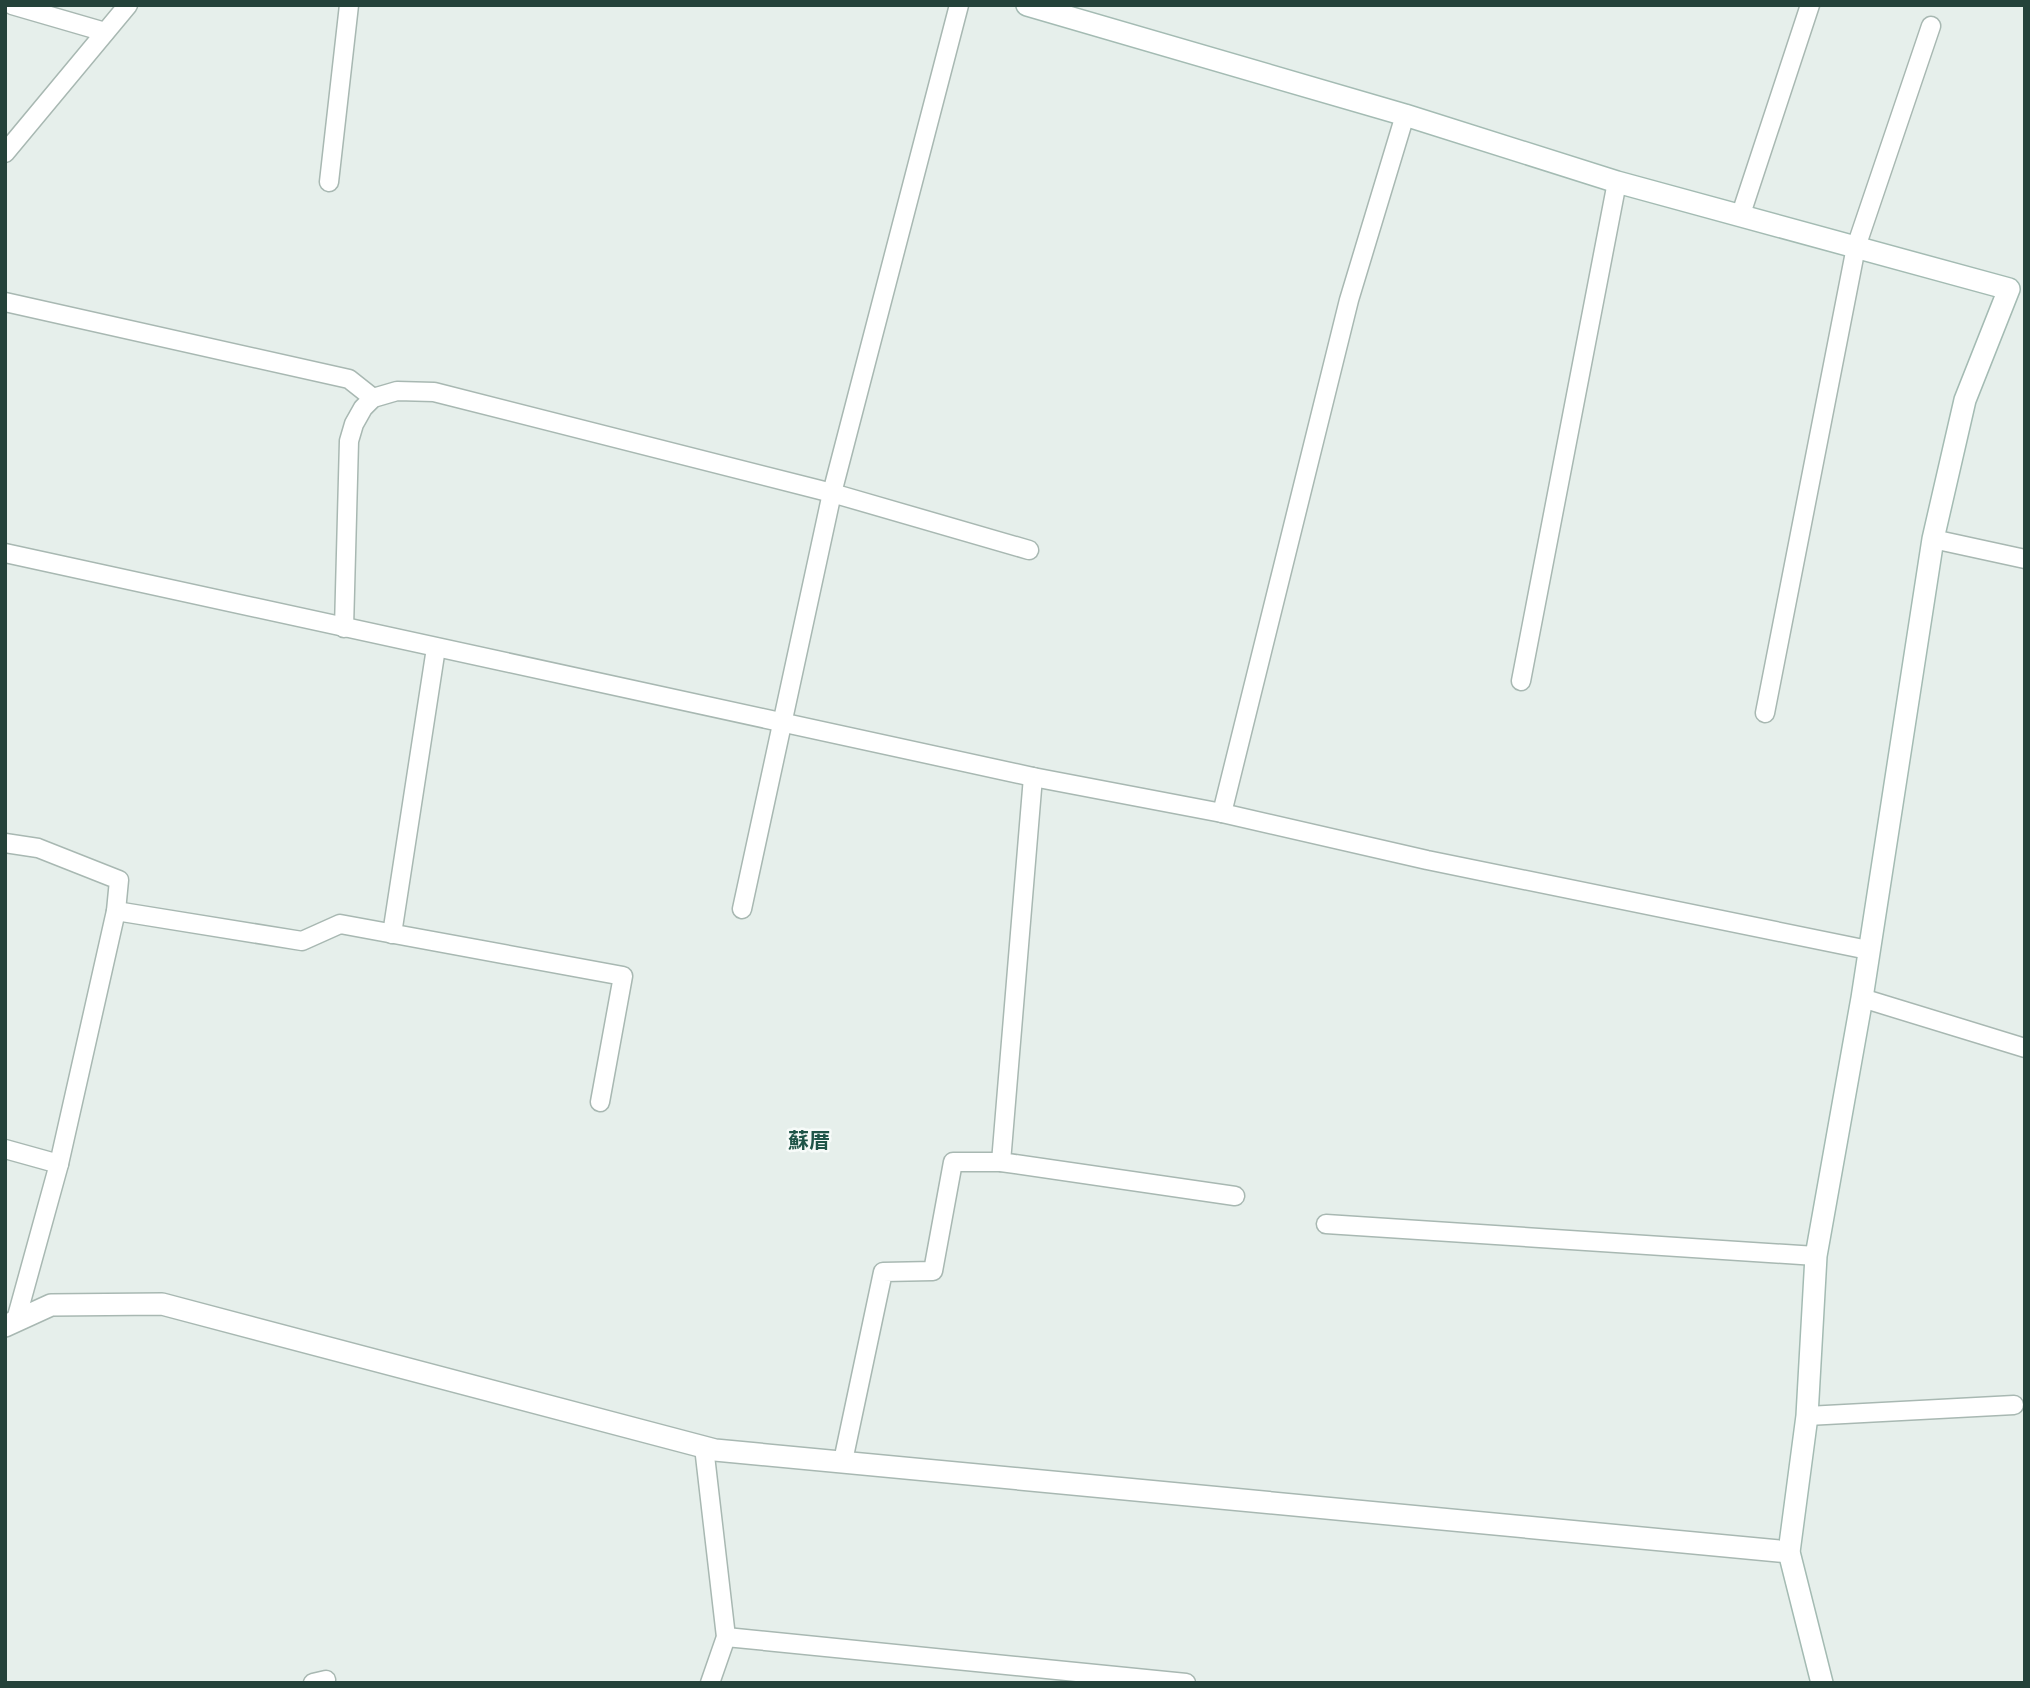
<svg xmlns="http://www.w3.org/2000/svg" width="2030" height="1688" font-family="'Fira Sans Condensed','Noto Sans TC',sans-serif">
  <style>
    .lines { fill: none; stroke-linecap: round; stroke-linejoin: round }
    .lane-casing { stroke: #a8b8b2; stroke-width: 21 }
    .street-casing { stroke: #a8b8b2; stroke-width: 24 }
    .secondary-casing { stroke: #a4bbb3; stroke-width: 24 }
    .lane { stroke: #fff; stroke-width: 18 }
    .street { stroke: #fff; stroke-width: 21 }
    .secondary { stroke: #fff; stroke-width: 21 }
    .labels { text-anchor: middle; stroke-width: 5; stroke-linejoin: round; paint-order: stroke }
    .quarter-label { font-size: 21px; font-weight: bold; fill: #1f5548; stroke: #f7fbf9 }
  </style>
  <rect width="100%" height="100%" fill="#e6efeb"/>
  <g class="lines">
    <defs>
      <g id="lane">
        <polyline points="12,5 105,32"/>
        <polyline points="5,153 128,5"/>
        <polyline points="329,182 349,5"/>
        <polyline points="1741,214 1810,5"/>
        <polyline points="5,302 349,379 373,398"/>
        <polyline points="1933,539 2025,559"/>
        <polyline points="5,553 1033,777 1222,813 1427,860 1868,950"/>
        <polyline points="344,628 349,441 354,424 363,408 373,398 397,391 434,392 832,493 1029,550"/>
        <polyline points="1521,681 1617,182"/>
        <polyline points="1765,713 1856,247 1931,26"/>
        <polyline points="1033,777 1001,1162 1235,1196"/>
        <polyline points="1222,813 1349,300 1405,115"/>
        <polyline points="5,843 38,848 119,880 116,911 59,1164 16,1320"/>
        <polyline points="742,909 832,493 959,5"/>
        <polyline points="116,911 302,941 340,924 623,976 600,1102"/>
        <polyline points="392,934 436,648"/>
        <polyline points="1862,998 2025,1048"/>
        <polyline points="5,1149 59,1164"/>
        <polyline points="1326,1224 1816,1256"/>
        <polyline points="1807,1416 2014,1405"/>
        <polyline points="704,1447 726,1637 710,1683"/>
        <polyline points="843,1461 883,1272 933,1271 953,1162 1001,1162"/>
        <polyline points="726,1637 1186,1683"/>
        <polyline points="313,1683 326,1680"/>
      </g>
      <polyline id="street" points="5,1326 51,1305 162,1304 715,1450 1789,1552"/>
      <polyline id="secondary" points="1027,5 1405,115 1617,182 2009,289 1965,400 1933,539 1862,998 1816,1256 1807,1416 1789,1552 1822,1683"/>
    </defs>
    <use href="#lane" class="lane-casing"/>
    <use href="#street" class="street-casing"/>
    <use href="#secondary" class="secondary-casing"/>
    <use href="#lane" class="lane"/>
    <use href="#street" class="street"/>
    <use href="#secondary" class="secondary"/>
  </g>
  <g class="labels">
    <g class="quarter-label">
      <text x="809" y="1148">蘇厝</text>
    </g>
  </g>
  <rect width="2030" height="1688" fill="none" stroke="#24423a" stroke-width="14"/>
</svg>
